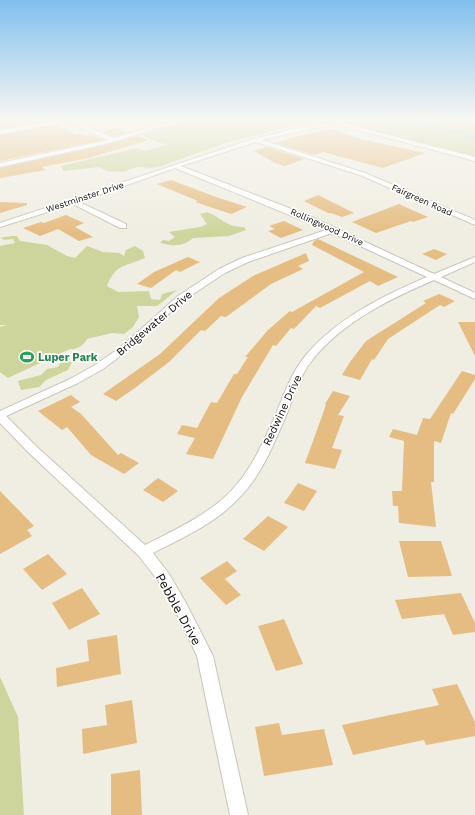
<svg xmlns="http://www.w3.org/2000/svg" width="475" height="815" font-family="'Work Sans',sans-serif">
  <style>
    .green { fill: #ced59c }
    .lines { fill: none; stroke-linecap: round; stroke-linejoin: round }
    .stream { stroke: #87d0f4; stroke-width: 2 }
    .building { fill: #e5bd82 }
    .minor-casing { stroke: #c9c5bb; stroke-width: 2 }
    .minor { fill: #fff; fill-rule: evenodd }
    .labels { text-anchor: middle; stroke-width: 3.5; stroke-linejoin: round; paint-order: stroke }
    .far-street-label { font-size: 9px; fill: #0f0d0a; stroke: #fff }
    .street-label { font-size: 11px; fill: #0f0d0a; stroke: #fff }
    .leisure-label { font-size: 11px; font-weight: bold; fill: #27864d; stroke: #fff; text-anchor: start }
    .near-street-label { font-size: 13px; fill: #0f0d0a; stroke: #fff }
  </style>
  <rect width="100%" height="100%" fill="#f0ede2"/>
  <g class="green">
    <polygon points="190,120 310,120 313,121 225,143 162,166 152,168 137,167 123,172 107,171 99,167 63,171 61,166 137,148 146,151 166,145 141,135"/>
    <polygon points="367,120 475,120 475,156 386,136 343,123"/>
    <path d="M207,212C223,218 225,227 244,227L246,230L229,236L193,238C184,247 171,246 160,243L163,240L169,241L175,237L169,232L200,227L207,224L200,214Z"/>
    <path d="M11,236H17L20,241L47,245L67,256L75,258L87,246L103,252L119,253L124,256L126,250L135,246L143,251L145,258C125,267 116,263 107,286L118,292L149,291L151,299L160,300L162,294L177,290L157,306H137L139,317L133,327L124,334L112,333L87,339C84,345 77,350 70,349L8,378L0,372V327L7,325H0V246L15,243L13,239L5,240L0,238Z"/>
    <polygon points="62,360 72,362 68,370 46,380 39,387 21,390 18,381 41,375 47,369 58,367"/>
    <polygon points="0,677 18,717 24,815 0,815"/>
  </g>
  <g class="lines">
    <polyline class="stream" points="376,121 440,128 449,132 464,133 466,137 475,138"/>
  </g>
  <g class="building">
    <polygon points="18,120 45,120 47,121 0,128 0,122"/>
    <polygon points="57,125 76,135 80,134 86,136 92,135 103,140 0,161 0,135"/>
    <polygon points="115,128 127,133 114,136 103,132"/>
    <polygon points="330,129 365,140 425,153 383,168 323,152 314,155 276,143 293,137"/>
    <polygon points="137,136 148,140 89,158 42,167 46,170 0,178 0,168 105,145"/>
    <polygon points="266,147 304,159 285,166 275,163 254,151"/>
    <polygon points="171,180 216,197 247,207 231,214 195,202 198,201 157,184"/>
    <polygon points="318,195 354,213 342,217 331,213 328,213 304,201"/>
    <polygon points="0,202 27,203 27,205 0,213"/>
    <polygon points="399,204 428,217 413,222 411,221 376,233 352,222"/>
    <polygon points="66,215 84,223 75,227 93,237 79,241 58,229 40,236 23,228 41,222 44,223"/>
    <polygon points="284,221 303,230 281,238 268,231 275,229 269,226"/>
    <polygon points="318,239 398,277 378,286 370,281 320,308 316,306 294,329 291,328 276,346 273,345 242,397 213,459 186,454 195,438 177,434 182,425 197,428 211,402 217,403 234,374 237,374 248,357 245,357 268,330 290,311 292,312 364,272 312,245 314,241"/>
    <polygon points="434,249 447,254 436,260 422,254"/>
    <polygon points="306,253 309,261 298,266 303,269 271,284 226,317 221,316 205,331 201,330 169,362 135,388 116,401 103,394 160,354 219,298 253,276"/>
    <polygon points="188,257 200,262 180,272 176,270 151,288 137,284 154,272"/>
    <polygon points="439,294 455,301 444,307 440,305 388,339 374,360 372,359 360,380 342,375 350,362 366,341 426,303 423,301"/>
    <polygon points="458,322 475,322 475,356"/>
    <polygon points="462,371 475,375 475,379 453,414 451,413 441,443 434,441 434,482 431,482 436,527 399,523 398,506 393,506 392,491 402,491 404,441 389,437 393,429 417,435 423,418 430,419"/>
    <polygon points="333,391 350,396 338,415 344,416 332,448 342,450 335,469 305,463 326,405 325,404"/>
    <polygon points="71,395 80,402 71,407 81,414 118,455 121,453 139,463 124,474 91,455 67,427 62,430 38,411"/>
    <polygon points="158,478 178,491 163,502 143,490"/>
    <polygon points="298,483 317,491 304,511 284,503"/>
    <polygon points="0,491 34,526 27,530 32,536 0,554"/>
    <polygon points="268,516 288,527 264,551 243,539"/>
    <polygon points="399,541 441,541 452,576 408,577"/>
    <polygon points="48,554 67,574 42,590 23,569"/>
    <polygon points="227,561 237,571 225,579 241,595 226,605 200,578"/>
    <polygon points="82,588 100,614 69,630 52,603"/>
    <polygon points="461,593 475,623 475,632 453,635 444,614 402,619 395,600"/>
    <polygon points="284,619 303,664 276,671 258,626"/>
    <polygon points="117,635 121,674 57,687 56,668 89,661 87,640"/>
    <polygon points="457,684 475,722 475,736 426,745 424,740 353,755 342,725 439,705 432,689"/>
    <polygon points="132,700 137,743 83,754 82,729 107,725 105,705"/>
    <polygon points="279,723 282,735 324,729 333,765 264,776 255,727"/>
    <polygon points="140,770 142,815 111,815 111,774"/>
  </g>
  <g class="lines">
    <defs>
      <g id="minor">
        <polygon points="60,120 72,120 114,138 177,120 185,120 105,144 0,167 0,163 108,140 67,122 0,134 0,130"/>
        <path d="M344,120H357L342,123L460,153L475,157V161L335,124L297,132L262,140L365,173L475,220V225L360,175L256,142L181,166L312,217L434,274L475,257V262L441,277L475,293V299L434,280C390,299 344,321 313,359C298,377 292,404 282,425C271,451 258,480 237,500C214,524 182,538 153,553L169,574L186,603L213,656L248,815H230L197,656L175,610L159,582L139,556L29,453L0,423V411L70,379L95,365L121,347L178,296L219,269L242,258L326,230L175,168L79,202L126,224V228H120L73,204L0,227V223L253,139L297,128ZM332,233L427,277C383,296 337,318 306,355C290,374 282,400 272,423C262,444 253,465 238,483C215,512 178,528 145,545L37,447L6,416L78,383L103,369L127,351L184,300L225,273L248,262Z"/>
      </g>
    </defs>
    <use href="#minor" class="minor-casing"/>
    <use href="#minor" class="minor"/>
  </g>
  <linearGradient id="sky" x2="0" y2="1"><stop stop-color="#81bfed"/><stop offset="0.51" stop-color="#f8f7f2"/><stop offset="1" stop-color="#f8f7f2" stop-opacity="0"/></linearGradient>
  <rect width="475" height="234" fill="url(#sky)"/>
  <defs>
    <symbol id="stadium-bare" viewBox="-9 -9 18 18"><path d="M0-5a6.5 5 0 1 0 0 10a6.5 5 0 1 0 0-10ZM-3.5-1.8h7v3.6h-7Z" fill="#2e9e5b" stroke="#fff" stroke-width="2.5" paint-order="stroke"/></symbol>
  </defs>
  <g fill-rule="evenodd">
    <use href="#stadium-bare" x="17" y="347" width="20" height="20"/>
  </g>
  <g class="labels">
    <g class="far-street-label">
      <text transform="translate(85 197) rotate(-18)" y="3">Westminster Drive</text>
      <text transform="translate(422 200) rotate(24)" y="3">Fairgreen Road</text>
      <text transform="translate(327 227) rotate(24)" y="3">Rollingwood Drive</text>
    </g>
    <g class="street-label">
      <text transform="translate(154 323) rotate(-40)" y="4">Bridgewater Drive</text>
      <text transform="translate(282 410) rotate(-65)" y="4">Redwine Drive</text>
    </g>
    <g class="leisure-label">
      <text x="38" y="361">Luper Park</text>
    </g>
    <g class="near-street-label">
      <text transform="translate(179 609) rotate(61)" y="5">Pebble Drive</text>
    </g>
  </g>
</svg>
